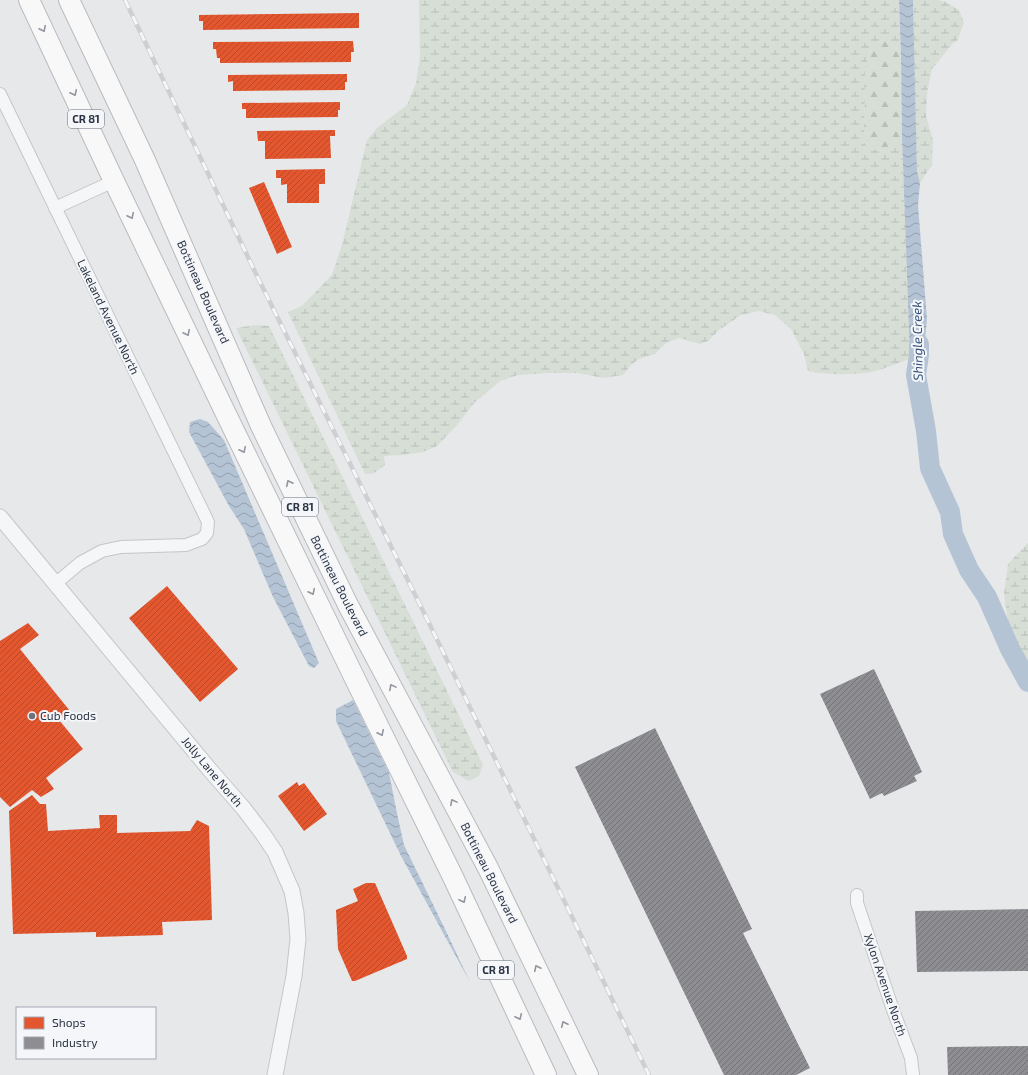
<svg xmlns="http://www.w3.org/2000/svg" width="1028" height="1075" font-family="'Exo 2',sans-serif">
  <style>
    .forest { fill: url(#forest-firs) }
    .wetland { fill: url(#wetland-marsh) }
    .water { fill: url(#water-waves) }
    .shops { fill: url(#shops-hatch) }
    .industry { fill: url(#industry-hatch) }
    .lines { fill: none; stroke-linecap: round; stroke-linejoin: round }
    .river { stroke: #b4c4d5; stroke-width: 20 }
    .minor-casing { stroke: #c4c6c8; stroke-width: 14 }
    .tertiary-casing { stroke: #c4c6c8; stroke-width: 17 }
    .trunk-casing { stroke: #b8bbbf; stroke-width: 22 }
    .minor { stroke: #f5f6f7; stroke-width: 12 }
    .tertiary { stroke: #f5f6f7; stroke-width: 15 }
    .trunk { stroke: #f8f8f8; stroke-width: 20 }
    .rail-casing { stroke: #cecfd2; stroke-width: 4.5 }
    .rail { stroke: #f4f6f9; stroke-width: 3; stroke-dasharray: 9; stroke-linecap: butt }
    .oneway { stroke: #92969e }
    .poi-dot { fill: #6c737f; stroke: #f4f6f9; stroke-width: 1.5 }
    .labels { text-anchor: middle; stroke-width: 4; stroke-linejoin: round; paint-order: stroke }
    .shield { fill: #f4f6f9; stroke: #676e7b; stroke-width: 1 }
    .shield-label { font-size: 11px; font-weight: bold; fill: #2b3445 }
    .street-label { font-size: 12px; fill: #2b3445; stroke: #f4f6f9 }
    .poi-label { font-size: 12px; fill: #2b3445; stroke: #f4f6f9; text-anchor: start }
    .water-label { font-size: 13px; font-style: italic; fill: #34527a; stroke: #f4f6f9 }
  </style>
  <defs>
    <pattern id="forest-firs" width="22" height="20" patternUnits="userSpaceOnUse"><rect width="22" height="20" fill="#d6ded6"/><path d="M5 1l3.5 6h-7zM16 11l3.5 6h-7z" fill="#b8bfb9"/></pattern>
    <pattern id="wetland-marsh" width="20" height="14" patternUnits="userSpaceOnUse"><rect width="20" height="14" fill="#d6ded6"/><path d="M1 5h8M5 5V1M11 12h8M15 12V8" fill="none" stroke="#b8bfb9"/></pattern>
    <pattern id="water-waves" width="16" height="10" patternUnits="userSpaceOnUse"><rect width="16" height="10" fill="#b4c4d5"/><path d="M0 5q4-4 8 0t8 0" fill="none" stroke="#93a0af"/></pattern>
    <pattern id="shops-hatch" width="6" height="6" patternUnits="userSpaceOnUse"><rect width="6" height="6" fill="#e4572e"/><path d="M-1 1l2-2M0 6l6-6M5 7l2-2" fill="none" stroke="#b94929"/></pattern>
    <pattern id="industry-hatch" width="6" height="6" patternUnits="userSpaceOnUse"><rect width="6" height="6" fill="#8d8d92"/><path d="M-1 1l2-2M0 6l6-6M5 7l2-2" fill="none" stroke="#737479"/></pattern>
  </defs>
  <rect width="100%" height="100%" fill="#e6e8ea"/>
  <polygon class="forest" points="882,40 893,44 901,56 902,137 880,152 864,145 865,68 872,46"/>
  <g class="wetland">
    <path d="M419,0H899L901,56L893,44L882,40L872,46L865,68L864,145L880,152L902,137L910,359C898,363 885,369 871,372C851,375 828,375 808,371L804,354L791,329L775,315L759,311L741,315L719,330L708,341L700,344L679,338L666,343L655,354L639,359L631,365L623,375L603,378L579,373H548L518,375L500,381L474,403L457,425L437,446L423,452L403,455L384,456L385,465L374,473L365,474L288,312L302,306L332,275L342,245L367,140L377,128L407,105L416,83L420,57Z"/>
    <polygon points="913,0 938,0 946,2 959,10 964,23 957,41 953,43 932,69 927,93 926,116 933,140 932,165 920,183 917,171"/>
    <polygon points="256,325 269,326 483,765 479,776 469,781 453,772 236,328"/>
    <polygon points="1028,543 1028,668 1008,622 1004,593 1008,564"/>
  </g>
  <g class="water">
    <polygon points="899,0 913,0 917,171 920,183 918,205 927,319 925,340 925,360 913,375 910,359 902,137 901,56"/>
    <polygon points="200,419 208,422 224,440 319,663 314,668 309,666 273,597 244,529 229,506 189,432 190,422"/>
    <polygon points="353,700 389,773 398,818 404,845 443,925 470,982 401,856 336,721 336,709"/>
  </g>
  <g class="shops">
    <polygon points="359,13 359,28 203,30 203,21 199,21 199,15"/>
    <polygon points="353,41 354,52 351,52 351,62 220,63 220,58 217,58 216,49 213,49 213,42"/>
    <polygon points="347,74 347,82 345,82 345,90 233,91 233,81 228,82 228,75"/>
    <polygon points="340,102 340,110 338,110 338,117 246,118 246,109 242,109 242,103"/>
    <polygon points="335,130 335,136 330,136 331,158 265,159 265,141 258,141 257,131"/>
    <polygon points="325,169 325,184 319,184 319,203 287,203 287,184 281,185 281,178 276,178 276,170"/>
    <polygon points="264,182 292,247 277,254 249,188"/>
    <polygon points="167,586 238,669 200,702 129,618"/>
    <polygon points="28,623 39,635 20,649 70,711 59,720 83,749 46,778 54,789 41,797 32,790 10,807 0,797 0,641"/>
    <polygon points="297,782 299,786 304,783 327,814 304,831 278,796"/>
    <polygon points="32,795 40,804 46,804 48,831 100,828 99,815 117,815 117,833 190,831 197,820 209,826 212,920 162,922 163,935 96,937 96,932 13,934 9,811"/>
    <polygon points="366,883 375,883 407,956 407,959 355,981 352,981 338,949 336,910 358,901 353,889"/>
  </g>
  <g class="industry">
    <polygon points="874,669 922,772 914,776 917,781 884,796 882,793 870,799 820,694"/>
    <polygon points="655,728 752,929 743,933 810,1068 796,1075 724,1075 575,767"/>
    <polygon points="1028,909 1028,971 917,972 915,911"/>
    <polygon points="1028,1046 1028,1075 948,1075 947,1047"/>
  </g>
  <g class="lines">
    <polyline class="river" points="919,344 919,355 916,375 926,431 930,468 950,512 953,534 969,570 987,597 1010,649 1028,682"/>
    <defs>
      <g id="minor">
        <polyline points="0,94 208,522 207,533 202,539 186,545 121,547 102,551 80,563 55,584"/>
        <polyline points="55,208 114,181"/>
        <polyline points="857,895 857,903 893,1010 911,1058 913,1075"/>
      </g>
      <polyline id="tertiary" points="0,517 210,770 244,809 263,834 275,852 292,891 296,913 298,939 294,976 275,1075"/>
      <g id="trunk">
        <polyline points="29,0 114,181 227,416 358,685 452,875 546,1075"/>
        <polyline points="69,0 144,158 261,426 348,605 488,868 588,1075"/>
      </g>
    </defs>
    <use href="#minor" class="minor-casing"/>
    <use href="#tertiary" class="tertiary-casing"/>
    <use href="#trunk" class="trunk-casing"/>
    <use href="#minor" class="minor"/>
    <use href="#tertiary" class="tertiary"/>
    <use href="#trunk" class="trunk"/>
    <defs>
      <polyline id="rail" points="125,0 258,278 428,621 649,1075"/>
    </defs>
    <use href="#rail" class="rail-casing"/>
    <use href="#rail" class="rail"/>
  </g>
  <defs><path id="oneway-chevron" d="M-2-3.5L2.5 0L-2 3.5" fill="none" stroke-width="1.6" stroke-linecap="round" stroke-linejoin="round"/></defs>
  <g class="oneway">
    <use href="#oneway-chevron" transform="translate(43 29) rotate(64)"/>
    <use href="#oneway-chevron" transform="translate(74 93) rotate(65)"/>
    <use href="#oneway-chevron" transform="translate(131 216) rotate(64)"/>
    <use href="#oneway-chevron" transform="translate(187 333) rotate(64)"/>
    <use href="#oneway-chevron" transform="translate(243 450) rotate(64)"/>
    <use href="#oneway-chevron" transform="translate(289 483) rotate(-116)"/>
    <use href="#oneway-chevron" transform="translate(312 592) rotate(64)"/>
    <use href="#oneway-chevron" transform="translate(392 687) rotate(-118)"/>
    <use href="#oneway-chevron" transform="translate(381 733) rotate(64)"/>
    <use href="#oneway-chevron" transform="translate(453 802) rotate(-118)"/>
    <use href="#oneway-chevron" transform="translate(463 900) rotate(65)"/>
    <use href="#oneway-chevron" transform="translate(537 968) rotate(-116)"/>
    <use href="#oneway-chevron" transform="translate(519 1017) rotate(65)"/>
    <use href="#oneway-chevron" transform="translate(564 1024) rotate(-115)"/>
  </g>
  <circle class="poi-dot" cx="32" cy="716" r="4"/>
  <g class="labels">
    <g class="shield">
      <rect x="68" y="110" width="36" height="18" rx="3"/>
      <rect x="282" y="498" width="36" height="18" rx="3"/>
      <rect x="478" y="961" width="36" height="18" rx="3"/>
    </g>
    <g class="shield-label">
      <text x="86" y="123">CR 81</text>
      <text x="300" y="511">CR 81</text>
      <text x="496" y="974">CR 81</text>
    </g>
    <g class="street-label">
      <text transform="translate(203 292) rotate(66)" y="4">Bottineau Boulevard</text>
      <text transform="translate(108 317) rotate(64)" y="4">Lakeland Avenue North</text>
      <text transform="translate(339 586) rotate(63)" y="4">Bottineau Boulevard</text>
      <text transform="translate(212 772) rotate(50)" y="4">Jolly Lane North</text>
      <text transform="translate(489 873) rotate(63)" y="4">Bottineau Boulevard</text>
      <text transform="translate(885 985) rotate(71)" y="4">Xylon Avenue North</text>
    </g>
    <g class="poi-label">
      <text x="40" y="720">Cub Foods</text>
    </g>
    <g class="water-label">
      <text transform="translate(917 341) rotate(-91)" y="5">Shingle Creek</text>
    </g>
  </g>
  <rect x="16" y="1007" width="140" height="52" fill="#f4f6f9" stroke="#a4a8b1"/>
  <rect x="24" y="1017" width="20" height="12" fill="#e4572e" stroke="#a4a8b1"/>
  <text x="52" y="1027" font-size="12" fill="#2b3445">Shops</text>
  <rect x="24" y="1037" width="20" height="12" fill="#8d8d92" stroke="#a4a8b1"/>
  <text x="52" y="1047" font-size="12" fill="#2b3445">Industry</text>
</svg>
